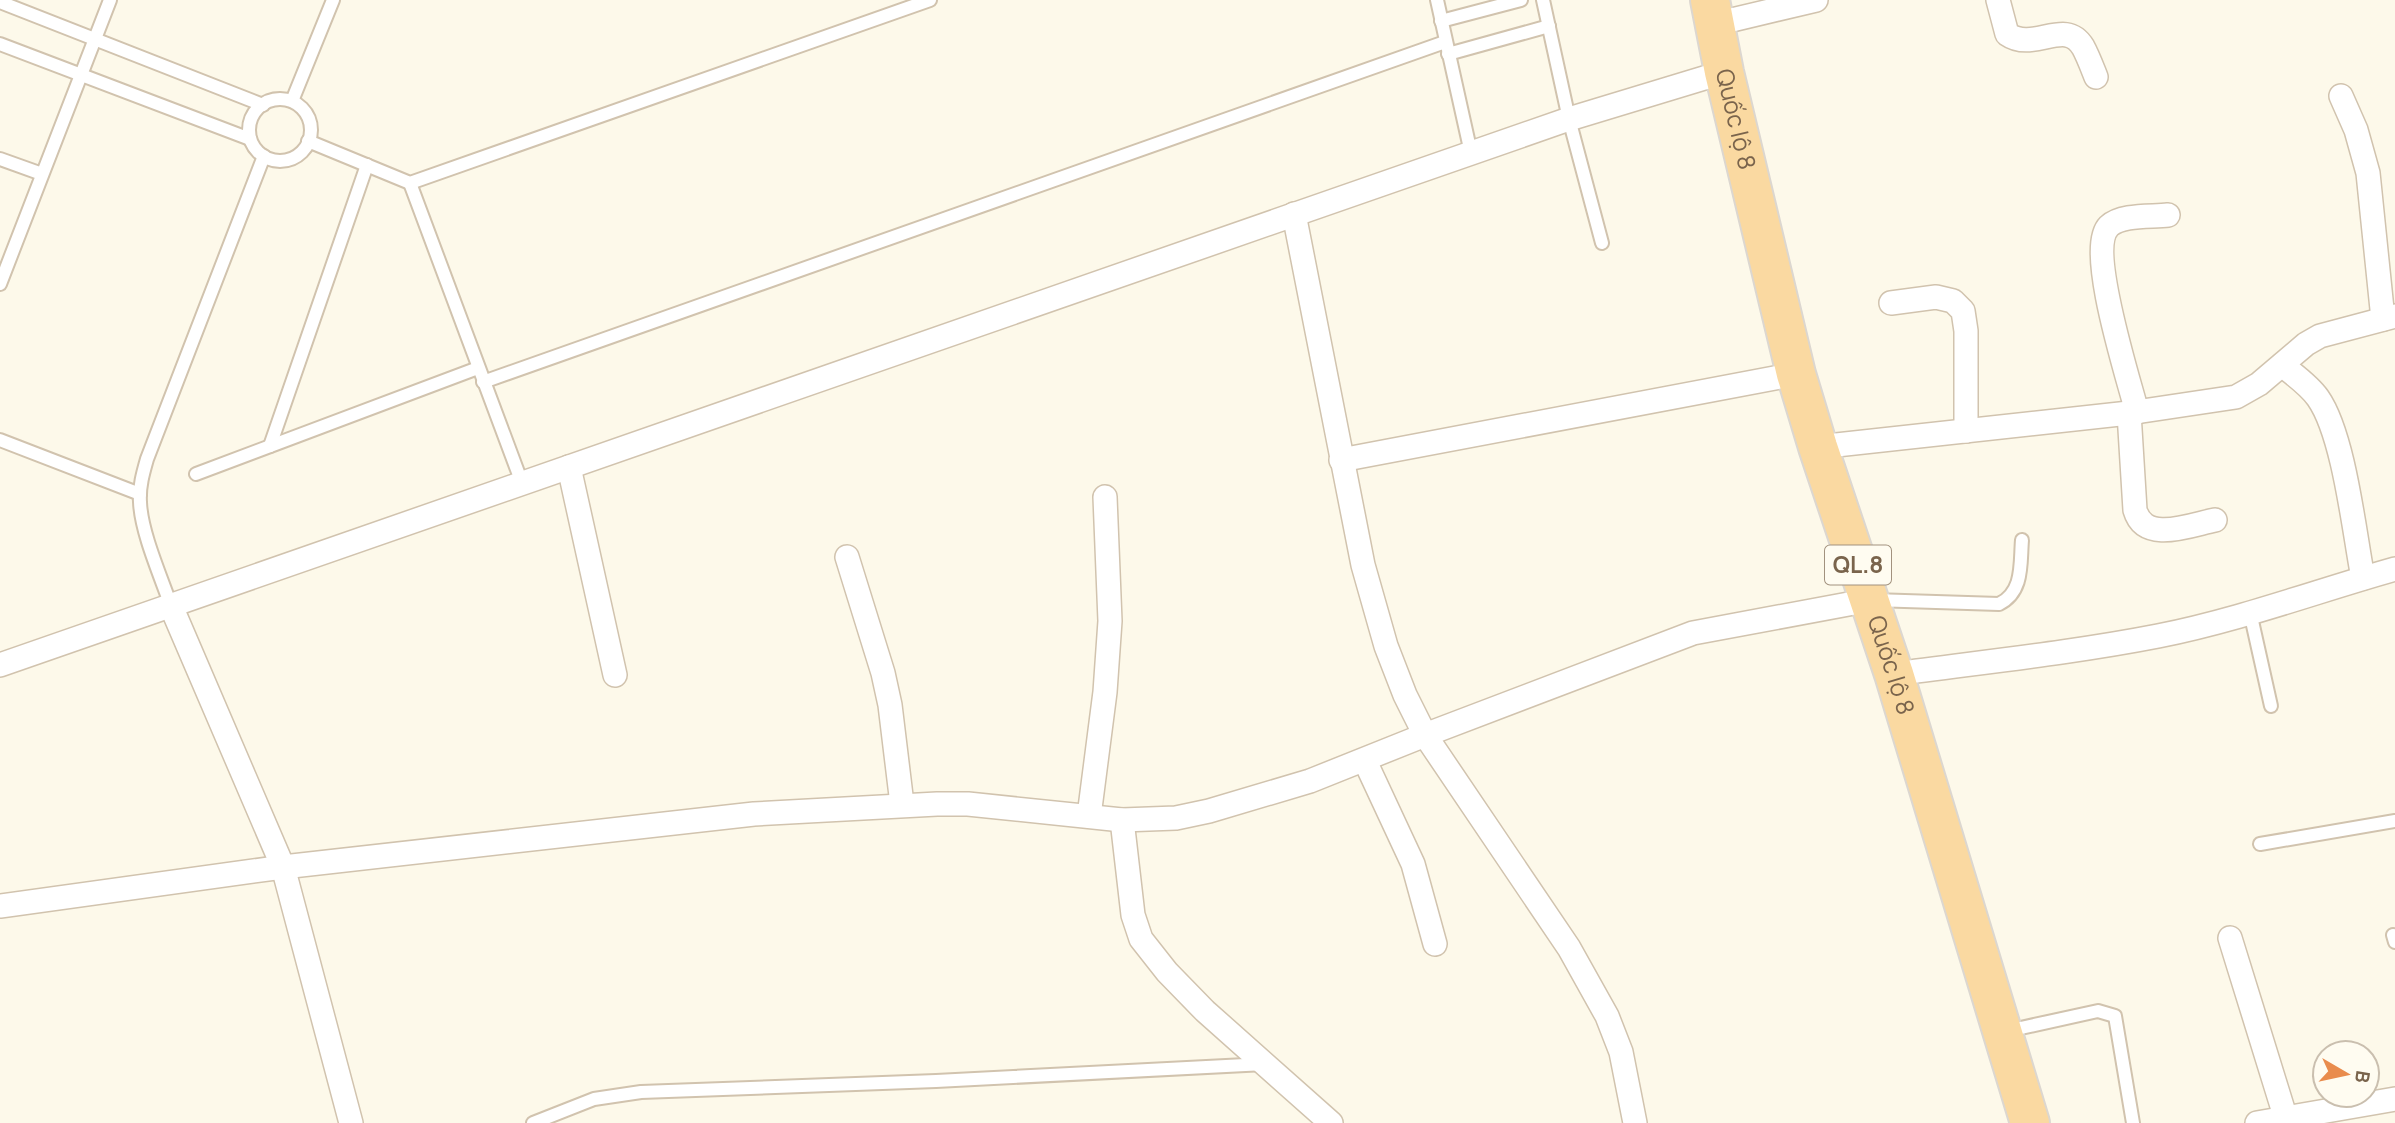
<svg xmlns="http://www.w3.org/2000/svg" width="2395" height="1123" font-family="Manrope,sans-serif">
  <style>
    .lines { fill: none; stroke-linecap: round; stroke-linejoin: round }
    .service-casing { stroke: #d1c3ae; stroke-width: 16 }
    .minor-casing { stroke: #d1c3ae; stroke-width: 26 }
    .trunk-casing { stroke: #dcd7d0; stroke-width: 42 }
    .service { stroke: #fff; stroke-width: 12 }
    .minor { stroke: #fff; stroke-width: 23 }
    .trunk { stroke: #fad9a1; stroke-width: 38 }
    .labels { text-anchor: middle; stroke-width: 7; stroke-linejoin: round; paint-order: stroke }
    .shield { fill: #fffcf1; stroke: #a2927e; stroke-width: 2 }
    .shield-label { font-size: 23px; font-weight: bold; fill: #7a644c }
    .street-label { font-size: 24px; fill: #7a644c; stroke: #fffcf1 }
  </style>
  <rect width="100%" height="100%" fill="#fdf9ea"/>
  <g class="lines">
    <defs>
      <g id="service">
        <polyline points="1437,0 1471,153"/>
        <polyline points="1543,0 1569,119 1602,243"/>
        <polyline points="0,2 263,105"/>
        <polyline points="1441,21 1521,0"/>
        <polyline points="0,44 250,139"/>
        <polyline points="1448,54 1549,26"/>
        <circle cx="280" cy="130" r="31"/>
        <polyline points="292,101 333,0"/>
        <polyline points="308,141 410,183 930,0"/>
        <polyline points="0,159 42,174"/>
        <polyline points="410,183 522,483"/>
        <polyline points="0,284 110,0"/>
        <polyline points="483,382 1445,42"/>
        <polyline points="0,440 140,494"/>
        <polyline points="270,446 367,165"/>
        <polyline points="196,474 478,368"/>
        <path d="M1873,600L1999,604C2024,592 2020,563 2022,540"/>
        <path d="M171,606C161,577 141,532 140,502C139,487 143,473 147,459L264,156"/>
        <polyline points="2250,612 2271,706"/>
        <polyline points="2260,844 2395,821"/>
        <polyline points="2393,935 2395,942"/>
        <polyline points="2007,1031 2098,1011 2115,1016 2133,1123"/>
        <polyline points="533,1123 594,1099 641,1092 936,1081 1265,1064"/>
      </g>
      <g id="minor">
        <path d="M1998,0L2007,34C2034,53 2065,17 2083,47C2088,56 2092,67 2096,77"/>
        <polyline points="1715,24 1816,0"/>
        <polyline points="2341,96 2356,130 2368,173 2383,319"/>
        <polyline points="1294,214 1363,565 1386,646 1405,695 1425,735 1569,948 1607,1016 1621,1052 1635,1123"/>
        <polyline points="1891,303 1936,297 1953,301 1963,311 1966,331 1966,431"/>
        <path d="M2282,365C2294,375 2309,385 2318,398C2344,435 2354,531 2363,578"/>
        <path d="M2137,412C2129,380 2086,249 2109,226C2122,214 2151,217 2168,215"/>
        <path d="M2129,413L2135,510C2145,544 2190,525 2215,520"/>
        <polyline points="1818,447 2129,413 2236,397 2259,384 2306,344 2320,336 2395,316"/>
        <polyline points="1341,460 1796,374"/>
        <polyline points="569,467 615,675"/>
        <polyline points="847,557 883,673 890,705 902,804"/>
        <polyline points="171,606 283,867 351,1123"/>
        <polyline points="0,665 1569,119 1724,72"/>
        <path d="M1894,674C1982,662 2071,653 2158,636C2239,620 2317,591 2395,569"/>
        <polyline points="1365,761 1413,864 1435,944"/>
        <polyline points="1089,816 1105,692 1110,621 1105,497"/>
        <polyline points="1122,820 1133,915 1141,939 1167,972 1205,1011 1331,1123"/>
        <polyline points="0,906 283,867 754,814 937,804 968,804 1122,820 1176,818 1209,811 1310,781 1425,735 1693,633 1870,600"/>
        <polyline points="2230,938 2286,1119"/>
        <polyline points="2257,1123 2395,1099"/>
      </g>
      <g id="trunk">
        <path id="s1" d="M1710,0L1724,72L1796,374L1818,447L1894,674L2030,1123"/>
      </g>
    </defs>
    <use href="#service" class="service-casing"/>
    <use href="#minor" class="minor-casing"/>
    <use href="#trunk" class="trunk-casing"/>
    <use href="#service" class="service"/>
    <use href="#minor" class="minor"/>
    <use href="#trunk" class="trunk"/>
  </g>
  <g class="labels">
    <rect class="shield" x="1825" y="545.5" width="66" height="39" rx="5"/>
    <g class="shield-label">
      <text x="1858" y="573">QL.8</text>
    </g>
    <g class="street-label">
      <text dy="8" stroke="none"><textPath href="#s1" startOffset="122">Quốc lộ 8</textPath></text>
      <text dy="8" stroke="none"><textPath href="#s1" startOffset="690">Quốc lộ 8</textPath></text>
    </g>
  </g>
  <g transform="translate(2346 1074) rotate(99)"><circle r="33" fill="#fffcf1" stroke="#cabfaf" stroke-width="2"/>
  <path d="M0-5L12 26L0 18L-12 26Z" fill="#e98c4d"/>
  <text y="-10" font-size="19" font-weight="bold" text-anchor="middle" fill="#7a644c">B</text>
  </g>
</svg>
